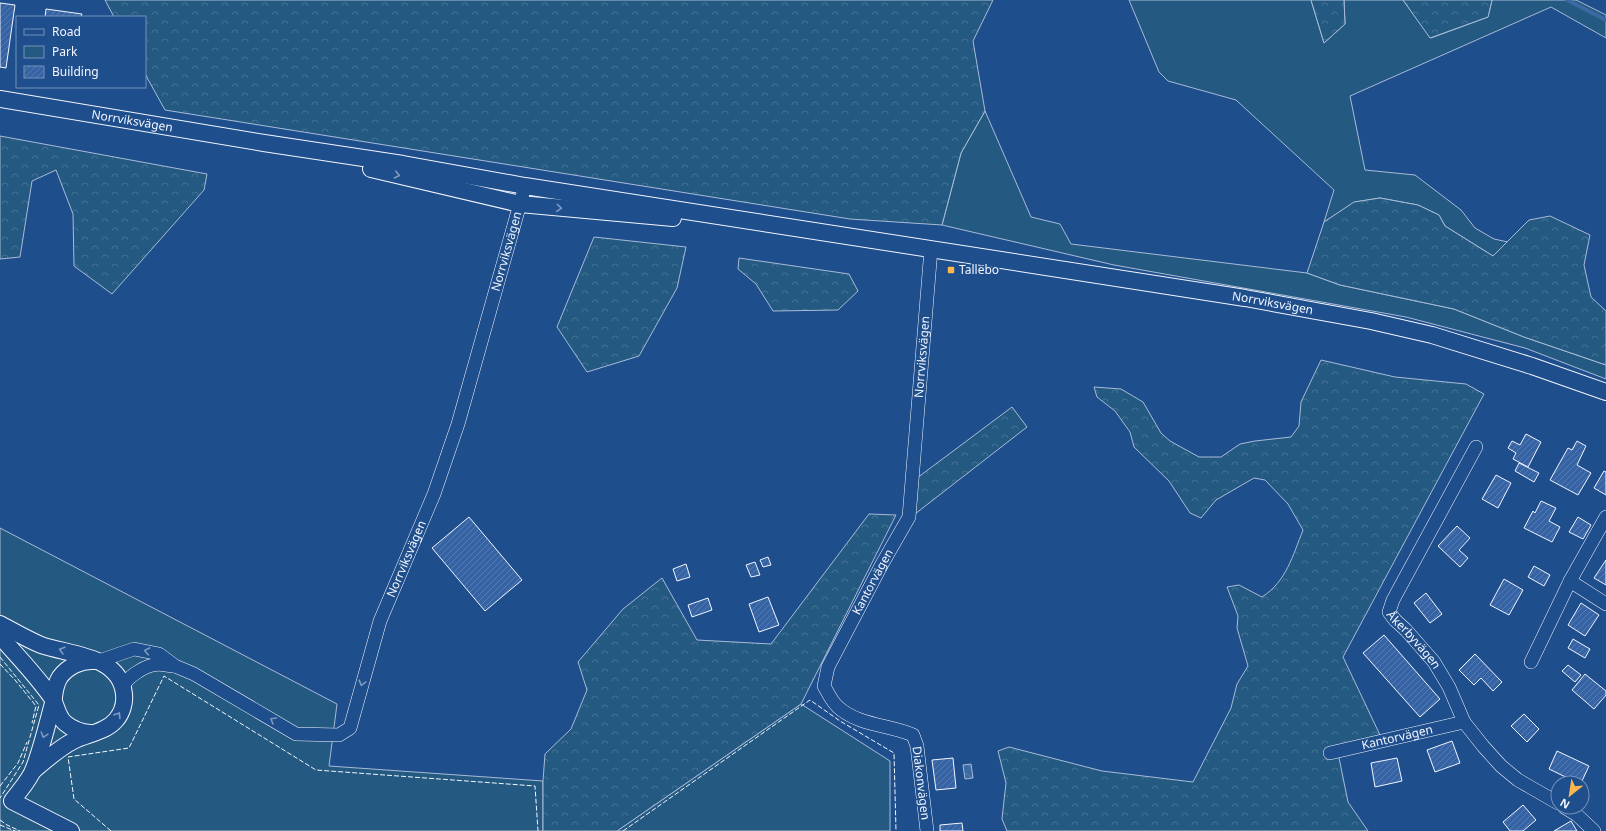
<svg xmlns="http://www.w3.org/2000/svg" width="1606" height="831" font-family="'Noto Sans',sans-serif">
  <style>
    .green { fill: #245a82; stroke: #a8bbd7 }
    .forest { fill: url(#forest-crowns); stroke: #a8bbd7 }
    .water { fill: url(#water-waves); stroke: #a8bbd7 }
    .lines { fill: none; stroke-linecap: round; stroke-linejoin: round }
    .stream { stroke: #3b69a3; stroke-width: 4 }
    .building { fill: url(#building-hatch); stroke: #f2f6ff }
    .minor-casing { stroke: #f2f6ff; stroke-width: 14 }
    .tertiary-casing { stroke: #f2f6ff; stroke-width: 18 }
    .minor { stroke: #1f4e8c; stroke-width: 13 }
    .tertiary { stroke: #1f4e8c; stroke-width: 16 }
    .fence { stroke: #f2f6ff; stroke-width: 1; stroke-dasharray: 5 2; stroke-linecap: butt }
    .oneway { stroke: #7e9ac0 }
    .poi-dot { fill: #ffb74d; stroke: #1f4e8c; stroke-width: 1.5 }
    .labels { text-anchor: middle; stroke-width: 3; stroke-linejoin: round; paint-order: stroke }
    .street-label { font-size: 12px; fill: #f2f6ff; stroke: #1f4e8c }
    .poi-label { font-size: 12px; fill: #f2f6ff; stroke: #1f4e8c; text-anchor: start }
  </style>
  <defs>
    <pattern id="forest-crowns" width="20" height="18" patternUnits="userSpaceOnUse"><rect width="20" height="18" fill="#245a82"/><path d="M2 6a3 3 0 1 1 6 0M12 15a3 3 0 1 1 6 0" fill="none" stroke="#447295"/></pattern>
    <pattern id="water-waves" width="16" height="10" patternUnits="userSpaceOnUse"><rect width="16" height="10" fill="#3b69a3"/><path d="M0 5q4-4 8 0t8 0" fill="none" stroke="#587fb1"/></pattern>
    <pattern id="building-hatch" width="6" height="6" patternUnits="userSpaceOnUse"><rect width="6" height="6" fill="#3563a3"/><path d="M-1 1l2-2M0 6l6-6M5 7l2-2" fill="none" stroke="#537ab1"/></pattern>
  </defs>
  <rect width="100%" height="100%" fill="#1f4e8c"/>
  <g class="green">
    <polygon points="1129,0 1311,0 1324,43 1345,24 1344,0 1403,0 1431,38 1488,17 1492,0 1576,0 1606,15 1606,38 1551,7 1350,96 1365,170 1415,175 1461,210 1475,228 1494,239 1508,242 1493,256 1445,226 1439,215 1418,205 1380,198 1355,202 1324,222 1334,190 1236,100 1168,81 1159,72"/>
    <polygon points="985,111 1031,217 1060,224 1071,244 1307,273 1340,285 1454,309 1524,337 1606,365 1606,379 1525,348 1406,317 1114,265 942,225 961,153"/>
    <polygon points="0,528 337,704 329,766 543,781 543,831 0,831"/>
    <polygon points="801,704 890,761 890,831 617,831"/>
  </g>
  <g class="forest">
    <polygon points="105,0 993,0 973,41 985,111 961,153 942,225 850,219 165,110 145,74 145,17 114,17"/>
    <polygon points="1311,0 1344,0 1345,24 1324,43"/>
    <polygon points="1403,0 1492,0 1488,17 1430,38"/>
    <polygon points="0,136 207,174 204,190 112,294 74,266 73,214 56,170 32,181 20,257 0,259"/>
    <polygon points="1380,198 1418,205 1439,215 1445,226 1493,256 1529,220 1550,216 1590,235 1584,265 1591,297 1606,311 1606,365 1524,337 1454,309 1340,285 1307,273 1324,222 1354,202"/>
    <polygon points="594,237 686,247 677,288 639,356 587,372 557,327"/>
    <polygon points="739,258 849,274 858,291 838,310 773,311 756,284 738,269"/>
    <path d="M1321,360L1395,377L1466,384L1484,394L1343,657L1380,735L1337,748L1348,802L1368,831H1007L1002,819L1006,783L998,751L1009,747L1102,771L1193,782L1231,708L1237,684L1248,666L1237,628L1238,616L1227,587L1239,585L1262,597C1286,582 1293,555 1303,530L1288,504L1265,480L1254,478L1216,500L1201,518L1190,513L1169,481L1134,447L1130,432L1115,411L1097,397L1094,387L1121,389L1143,402L1161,433L1170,441L1199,457H1221L1240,444L1255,441L1291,437L1299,426L1301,402Z"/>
    <polygon points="1012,407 1027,427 915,514 913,481"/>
    <polygon points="869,514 896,515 801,704 617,831 543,831 543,781 545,754 571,729 587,690 578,662 623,609 662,578 697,640 771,644"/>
  </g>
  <polygon class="water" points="971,764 973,778 965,779 963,765"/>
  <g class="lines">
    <polyline class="stream" points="1567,0 1606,20"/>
  </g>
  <g class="building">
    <polygon points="0,3 15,5 6,68 0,67"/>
    <polygon points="46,9 82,14 81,17 45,17"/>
    <polygon points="1526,434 1541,442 1528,467 1513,459 1516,453 1508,448 1512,441 1520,445"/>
    <polygon points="1577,441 1586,446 1577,465 1591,473 1578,495 1550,480 1568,448 1572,450"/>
    <polygon points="1519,463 1539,473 1534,482 1515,471"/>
    <polygon points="1604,471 1606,472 1606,495 1594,488"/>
    <polygon points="1496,475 1511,483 1498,508 1482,499"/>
    <polygon points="1541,501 1556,508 1549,521 1560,527 1552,542 1524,528 1533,511 1535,513"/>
    <polygon points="469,517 522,580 485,611 432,548"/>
    <polygon points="1578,517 1591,525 1583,539 1569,532"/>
    <polygon points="1457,526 1470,538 1459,550 1468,558 1460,567 1438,546"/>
    <polygon points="768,557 771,565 763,567 760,560"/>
    <polygon points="1606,560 1606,585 1594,578"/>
    <polygon points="755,562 760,575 751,577 746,565"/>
    <polygon points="686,564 690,577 677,581 673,569"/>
    <polygon points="1534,566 1550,575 1544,586 1528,577"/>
    <polygon points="1504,579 1523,590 1509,615 1490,605"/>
    <polygon points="1426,593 1442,614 1430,623 1414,603"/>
    <polygon points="768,597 779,625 759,632 749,604"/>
    <polygon points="708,598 712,610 692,617 688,605"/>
    <polygon points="1581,603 1599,615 1585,636 1568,625"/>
    <polygon points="1384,635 1440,699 1420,717 1363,653"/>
    <polygon points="1573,639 1590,649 1585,658 1568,648"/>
    <polygon points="1475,654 1502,682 1493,691 1481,678 1474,685 1459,670"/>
    <polygon points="1568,665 1581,675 1575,682 1562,671"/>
    <polygon points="1585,674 1606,691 1606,695 1594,709 1572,690"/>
    <polygon points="1524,714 1539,729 1527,742 1511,726"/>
    <polygon points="1452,741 1460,763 1435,772 1427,750"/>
    <polygon points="1557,751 1589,766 1581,783 1578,783 1549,769"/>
    <polygon points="953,758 956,788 936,790 932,760"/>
    <polygon points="1397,758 1402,781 1375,787 1371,763"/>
    <polygon points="1523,805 1536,820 1523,831 1510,831 1503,822"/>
    <polygon points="1571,821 1577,831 1554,831"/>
    <polygon points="962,823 963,831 940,831 940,825"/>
  </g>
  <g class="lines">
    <defs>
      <g id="minor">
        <path id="s1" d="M1476,447L1393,600L1389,612L1395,620L1406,630L1434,662L1449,687L1464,722L1483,746L1501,766L1518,780L1558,803"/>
        <polyline points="1570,581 1606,604"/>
        <path id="s2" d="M99,661L134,649L159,654L175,666L194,674L296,734L339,735L350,728L380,621L434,494L458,424L525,186"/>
        <polyline points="1531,662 1570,581 1606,517"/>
        <path d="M123,687C126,678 143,667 153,665C159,663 169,666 175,666"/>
        <path id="s3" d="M1330,753L1464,722"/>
        <polyline points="1564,807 1577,815 1594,831"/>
        <path id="s4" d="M927,831L917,746L913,735C890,725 857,725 838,707C832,702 828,693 824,686L828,667L882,564L909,517L931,249"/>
      </g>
      <g id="tertiary">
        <path id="s5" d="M0,99L264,143L403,164L525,186L1245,298L1371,321L1432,335L1532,366L1606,392"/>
        <polyline points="371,169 520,204 673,218"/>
        <path d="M0,624C13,631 27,639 41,645C70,655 120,655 124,694C125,703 122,713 116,720C106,732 87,734 73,741C59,748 46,760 34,770"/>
        <path d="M0,636C18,657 37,676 52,698C57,706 57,716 65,723C72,729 79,732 90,733"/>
        <path d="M71,831L12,801C19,791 30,780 34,768C42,747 47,725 53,703C55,694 54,686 60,677C67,667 81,660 94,661"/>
      </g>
    </defs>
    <use href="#minor" class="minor-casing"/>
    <use href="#tertiary" class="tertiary-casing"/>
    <use href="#minor" class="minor"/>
    <use href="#tertiary" class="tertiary"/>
    <g class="fence">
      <polyline points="0,657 39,705 23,762 0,798"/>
      <polyline points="0,664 15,680 36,706 32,723"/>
      <polyline points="0,786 18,763 27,742"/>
      <polyline points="0,820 7,825 20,831"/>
      <polyline points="0,825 15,831"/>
      <polyline points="111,831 74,799 68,757 129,748 164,676 316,770 535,786 538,831"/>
      <polyline points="623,831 810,700 840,721 894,753 896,831"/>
    </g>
  </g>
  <defs><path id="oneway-chevron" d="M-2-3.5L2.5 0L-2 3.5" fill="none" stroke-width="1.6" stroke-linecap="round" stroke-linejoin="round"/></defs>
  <g class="oneway">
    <use href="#oneway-chevron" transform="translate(397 175) rotate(13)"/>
    <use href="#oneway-chevron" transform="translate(559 208) rotate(5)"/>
    <use href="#oneway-chevron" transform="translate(62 650) rotate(-164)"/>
    <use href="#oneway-chevron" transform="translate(147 651) rotate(-169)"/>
    <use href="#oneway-chevron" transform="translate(362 683) rotate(105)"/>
    <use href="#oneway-chevron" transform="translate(118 715) rotate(-58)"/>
    <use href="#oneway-chevron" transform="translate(273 720) rotate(-150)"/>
    <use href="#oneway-chevron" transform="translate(44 735) rotate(107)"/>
  </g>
  <rect class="poi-dot" x="947" y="266" width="8" height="8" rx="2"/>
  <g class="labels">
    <g class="street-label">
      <text dy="4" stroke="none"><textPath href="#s5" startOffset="134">Norrviksvägen</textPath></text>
      <text dy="4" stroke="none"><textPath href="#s2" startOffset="780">Norrviksvägen</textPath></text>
      <text dy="4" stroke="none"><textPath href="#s5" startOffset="1289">Norrviksvägen</textPath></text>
      <text dy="4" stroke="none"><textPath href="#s4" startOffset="554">Norrviksvägen</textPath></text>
      <text dy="4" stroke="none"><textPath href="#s2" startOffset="456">Norrviksvägen</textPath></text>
      <text dy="4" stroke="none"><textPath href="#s4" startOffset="319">Kantorvägen</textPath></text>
      <text dy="4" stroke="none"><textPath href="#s1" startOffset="224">Åkerbyvägen</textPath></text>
      <text dy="4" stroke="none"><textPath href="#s3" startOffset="69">Kantorvägen</textPath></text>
      <text transform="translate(921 783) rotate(83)" y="4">Diakonvägen</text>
    </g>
    <g class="poi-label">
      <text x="959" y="274">Tallebo</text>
    </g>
  </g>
  <rect x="16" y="16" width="130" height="72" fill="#1f4e8c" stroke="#7391ba"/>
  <rect x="24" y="29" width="20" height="6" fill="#1f4e8c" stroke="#7391ba"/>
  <text x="52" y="36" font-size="12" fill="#f2f6ff">Road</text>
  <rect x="24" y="46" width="20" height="12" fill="#245a82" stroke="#7391ba"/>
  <text x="52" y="56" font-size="12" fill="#f2f6ff">Park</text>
  <rect x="24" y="66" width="20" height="12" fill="url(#building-hatch)" stroke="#7391ba"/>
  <text x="52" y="76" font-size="12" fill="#f2f6ff">Building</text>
  <g transform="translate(1570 795) rotate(210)"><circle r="19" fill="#1f4e8c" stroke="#7391ba"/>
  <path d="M0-3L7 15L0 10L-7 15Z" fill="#ffb74d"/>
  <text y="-6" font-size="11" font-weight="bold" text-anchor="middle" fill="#f2f6ff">N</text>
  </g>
</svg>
